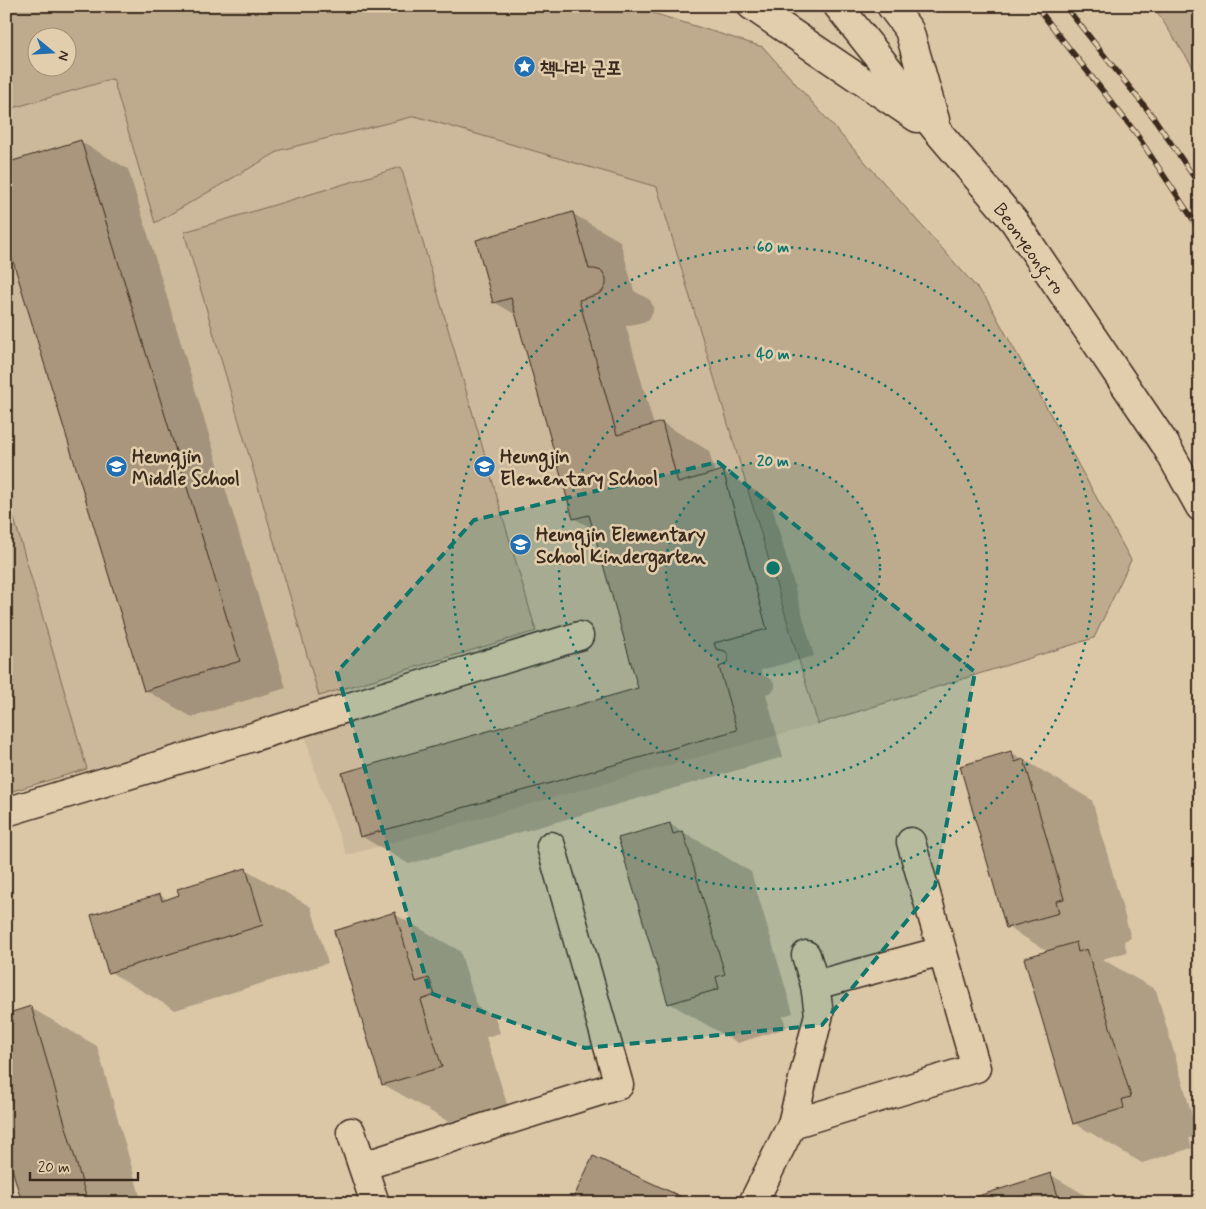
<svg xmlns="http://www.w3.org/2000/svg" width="1206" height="1209" font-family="Mynerve,'Poor Story',sans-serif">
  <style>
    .built { fill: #ccb89a }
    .green { fill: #beaa8d; stroke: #7c6a56; fill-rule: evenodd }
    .shadow { fill: #0003 }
    .building { fill: #aa967d; stroke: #3b2a1e }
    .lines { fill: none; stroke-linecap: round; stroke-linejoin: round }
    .minor-casing { stroke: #3b2a1e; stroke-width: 31 }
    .minor { stroke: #e2cdac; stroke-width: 28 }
    .rail-casing { stroke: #3b2a1e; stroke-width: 5.5 }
    .rail { stroke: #e2cdac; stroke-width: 4; stroke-dasharray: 11; stroke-linecap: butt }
    .marked { fill: #0f766e; fill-opacity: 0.2; stroke: #0f766e; stroke-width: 4; stroke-dasharray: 10 6; stroke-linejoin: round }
    .ring { fill: none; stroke: #0f766e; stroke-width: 2.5; stroke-dasharray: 2.5 5 }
    .labels { text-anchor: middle; stroke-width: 5; stroke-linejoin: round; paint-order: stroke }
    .poi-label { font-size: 19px; font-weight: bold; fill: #3b2a1e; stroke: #e2cdac; text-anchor: start }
    .street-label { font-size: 19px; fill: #3b2a1e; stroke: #e2cdac }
    .centre { fill: #0f766e; stroke: #e2cdac; stroke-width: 2.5 }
    .ring-label { font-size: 15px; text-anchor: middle; font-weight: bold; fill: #0f766e; stroke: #e2cdac; stroke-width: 5; stroke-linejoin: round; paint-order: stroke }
  </style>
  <rect width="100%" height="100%" fill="#dbc6a6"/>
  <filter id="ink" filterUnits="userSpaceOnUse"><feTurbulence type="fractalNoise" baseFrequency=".02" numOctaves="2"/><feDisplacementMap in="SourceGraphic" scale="10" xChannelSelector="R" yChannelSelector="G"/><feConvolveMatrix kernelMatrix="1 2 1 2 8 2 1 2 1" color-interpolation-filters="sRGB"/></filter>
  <g filter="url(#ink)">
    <polygon class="built" points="113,79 156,223 281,150 415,116 657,187 818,724 347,855 318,780 298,711 6,793 6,110"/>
    <g class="green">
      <path d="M22,6H630L763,47L986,298L1131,560L1094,638L818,724L657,187L415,116L281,150L155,223L113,79L6,110V11ZM38,38H68V68H38Z"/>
      <polygon points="1153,6 1200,6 1200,78"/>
      <polygon points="401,167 536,631 319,696 184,232"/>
      <polygon points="6,491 87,769 6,793"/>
    </g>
    <g class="shadow">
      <polygon points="81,142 128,169 286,688 192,717 145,690"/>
      <polygon points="573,214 620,241 634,291 650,300 653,306 653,312 649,319 643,322 626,326 654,426 662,423 709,451 715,474 723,472 770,499 814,656 761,670 762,674 772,680 775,684 775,688 772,692 766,694 783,757 409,864 361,836 640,689 595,530 575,519 518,316 494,302"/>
      <polygon points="1011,752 1092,800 1131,938 1124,941 1127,952 1102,959 1156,990 1198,1136 1189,1138 1192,1148 1142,1163 1074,1123 1049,952 1007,927"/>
      <polygon points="670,824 751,872 793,1013 783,1016 786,1028 738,1043 669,1003"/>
      <polygon points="245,869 311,907 328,963 175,1010 110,972 160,895 168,900"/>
      <polygon points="394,914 460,951 477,1007 495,1017 500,1033 486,1037 507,1104 449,1122 383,1084"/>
      <polygon points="31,1008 97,1046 142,1203 23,1203 9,1030"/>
      <polygon points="594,1158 682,1198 690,1203 578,1203"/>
      <polygon points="1051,1175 1099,1203 961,1203"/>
    </g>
    <g class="building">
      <polygon points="81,140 240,661 144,691 6,238 6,163"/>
      <polygon points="573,212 589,269 594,269 602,271 606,278 606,285 602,292 596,295 579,300 617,435 662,422 678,483 723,470 767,629 714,643 716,649 725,651 728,655 728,661 724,665 719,667 737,730 360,837 342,773 638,688 589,515 573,519 511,298 493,303 476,240"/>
      <polygon points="1011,751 1015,762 1024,759 1064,899 1056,901 1059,913 1006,928 960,766"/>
      <polygon points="670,823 673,834 683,831 725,974 716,977 719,989 668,1004 618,838"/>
      <polygon points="246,868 263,925 108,973 91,915 160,894 162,901 179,895 177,889"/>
      <polygon points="395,912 416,982 429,978 435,995 421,1000 442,1067 382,1085 334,931"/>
      <polygon points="1076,942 1078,952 1087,949 1131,1097 1122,1099 1124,1108 1073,1124 1024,958"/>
      <polygon points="31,1006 88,1203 22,1203 6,1148 6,1029 8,1029 6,1023 6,1014"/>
      <polygon points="593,1156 682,1197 680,1203 577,1203 572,1201"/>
      <polygon points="1051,1173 1060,1203 956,1203"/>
    </g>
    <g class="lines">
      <defs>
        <g id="minor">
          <polyline points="752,6 917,118"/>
          <polyline points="838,6 939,133 1014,221 1165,444 1200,507"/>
          <polyline points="891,6 909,30 935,120"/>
          <polyline points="6,812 243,740 579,636"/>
          <polyline points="815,985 942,951"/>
          <polyline points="792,1124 819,1014 815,985 806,955"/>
          <polyline points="351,1132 375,1203"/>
          <polyline points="363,1166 619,1085 551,846"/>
          <polyline points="753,1203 792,1124 976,1068 911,842"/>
        </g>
      </defs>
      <use href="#minor" class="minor-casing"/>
      <use href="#minor" class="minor"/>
      <defs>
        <g id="rail">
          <polyline points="1036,6 1135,132 1200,230"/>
          <polyline points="1065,6 1154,118 1200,186"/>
        </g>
      </defs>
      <use href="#rail" class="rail-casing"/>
      <use href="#rail" class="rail"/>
    </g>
  </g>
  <path class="marked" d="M718,462L975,672L935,886L822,1025L585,1048L430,993L337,672L474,520Z"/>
  <circle cx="773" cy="568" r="107" fill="#0f766e" fill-opacity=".12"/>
  <g class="ring">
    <circle cx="773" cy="568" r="107"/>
    <circle cx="773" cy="568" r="214"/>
    <circle cx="773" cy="568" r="321"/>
  </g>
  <defs>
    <symbol id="sight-disc" viewBox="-11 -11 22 22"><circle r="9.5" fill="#1f6fb2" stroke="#e2cdac"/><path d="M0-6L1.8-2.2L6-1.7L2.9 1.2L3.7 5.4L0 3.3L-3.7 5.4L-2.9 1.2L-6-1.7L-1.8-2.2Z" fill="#fff"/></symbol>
    <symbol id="school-disc" viewBox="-11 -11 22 22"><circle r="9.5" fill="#1f6fb2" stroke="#e2cdac"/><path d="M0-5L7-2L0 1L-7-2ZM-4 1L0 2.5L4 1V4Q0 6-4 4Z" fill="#fff"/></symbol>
  </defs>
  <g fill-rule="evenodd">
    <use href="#sight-disc" x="512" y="54" width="25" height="25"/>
    <use href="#school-disc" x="104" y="454" width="25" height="25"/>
    <use href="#school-disc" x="472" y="454" width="25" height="25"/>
    <use href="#school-disc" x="508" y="532" width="25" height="25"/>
  </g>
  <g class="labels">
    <g class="poi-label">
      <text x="540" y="74">책나라 군포</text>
      <text x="132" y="463">Heungjin<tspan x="132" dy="22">Middle School</tspan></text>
      <text x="500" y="463">Heungjin<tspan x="500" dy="22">Elementary School</tspan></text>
      <text x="536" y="541">Heungjin Elementary<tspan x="536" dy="22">School Kindergarten</tspan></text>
    </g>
    <g class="street-label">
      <text transform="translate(1030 248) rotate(54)" y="7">Beonyeong-ro</text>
    </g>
  </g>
  <circle cx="773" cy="568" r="8" class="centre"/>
  <g class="ring-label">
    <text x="773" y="252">60 m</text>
    <text x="773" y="359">40 m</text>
    <text x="773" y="466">20 m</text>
  </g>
  <rect width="1206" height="1209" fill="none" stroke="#e2cdac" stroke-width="25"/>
  <rect x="12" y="12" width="1181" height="1184" fill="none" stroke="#3b2a1e" stroke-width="2" filter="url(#ink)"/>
  <g transform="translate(52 52) rotate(108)"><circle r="24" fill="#e2cdac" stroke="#9f8c73"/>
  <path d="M0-4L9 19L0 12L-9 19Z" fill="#1f6fb2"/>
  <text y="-8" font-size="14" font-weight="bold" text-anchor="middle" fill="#3b2a1e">N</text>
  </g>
  <path d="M30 1172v8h108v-8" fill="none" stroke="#3b2a1e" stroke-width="2.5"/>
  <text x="38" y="1172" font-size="15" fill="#3b2a1e" stroke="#e2cdac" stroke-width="4" paint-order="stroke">20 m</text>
</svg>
